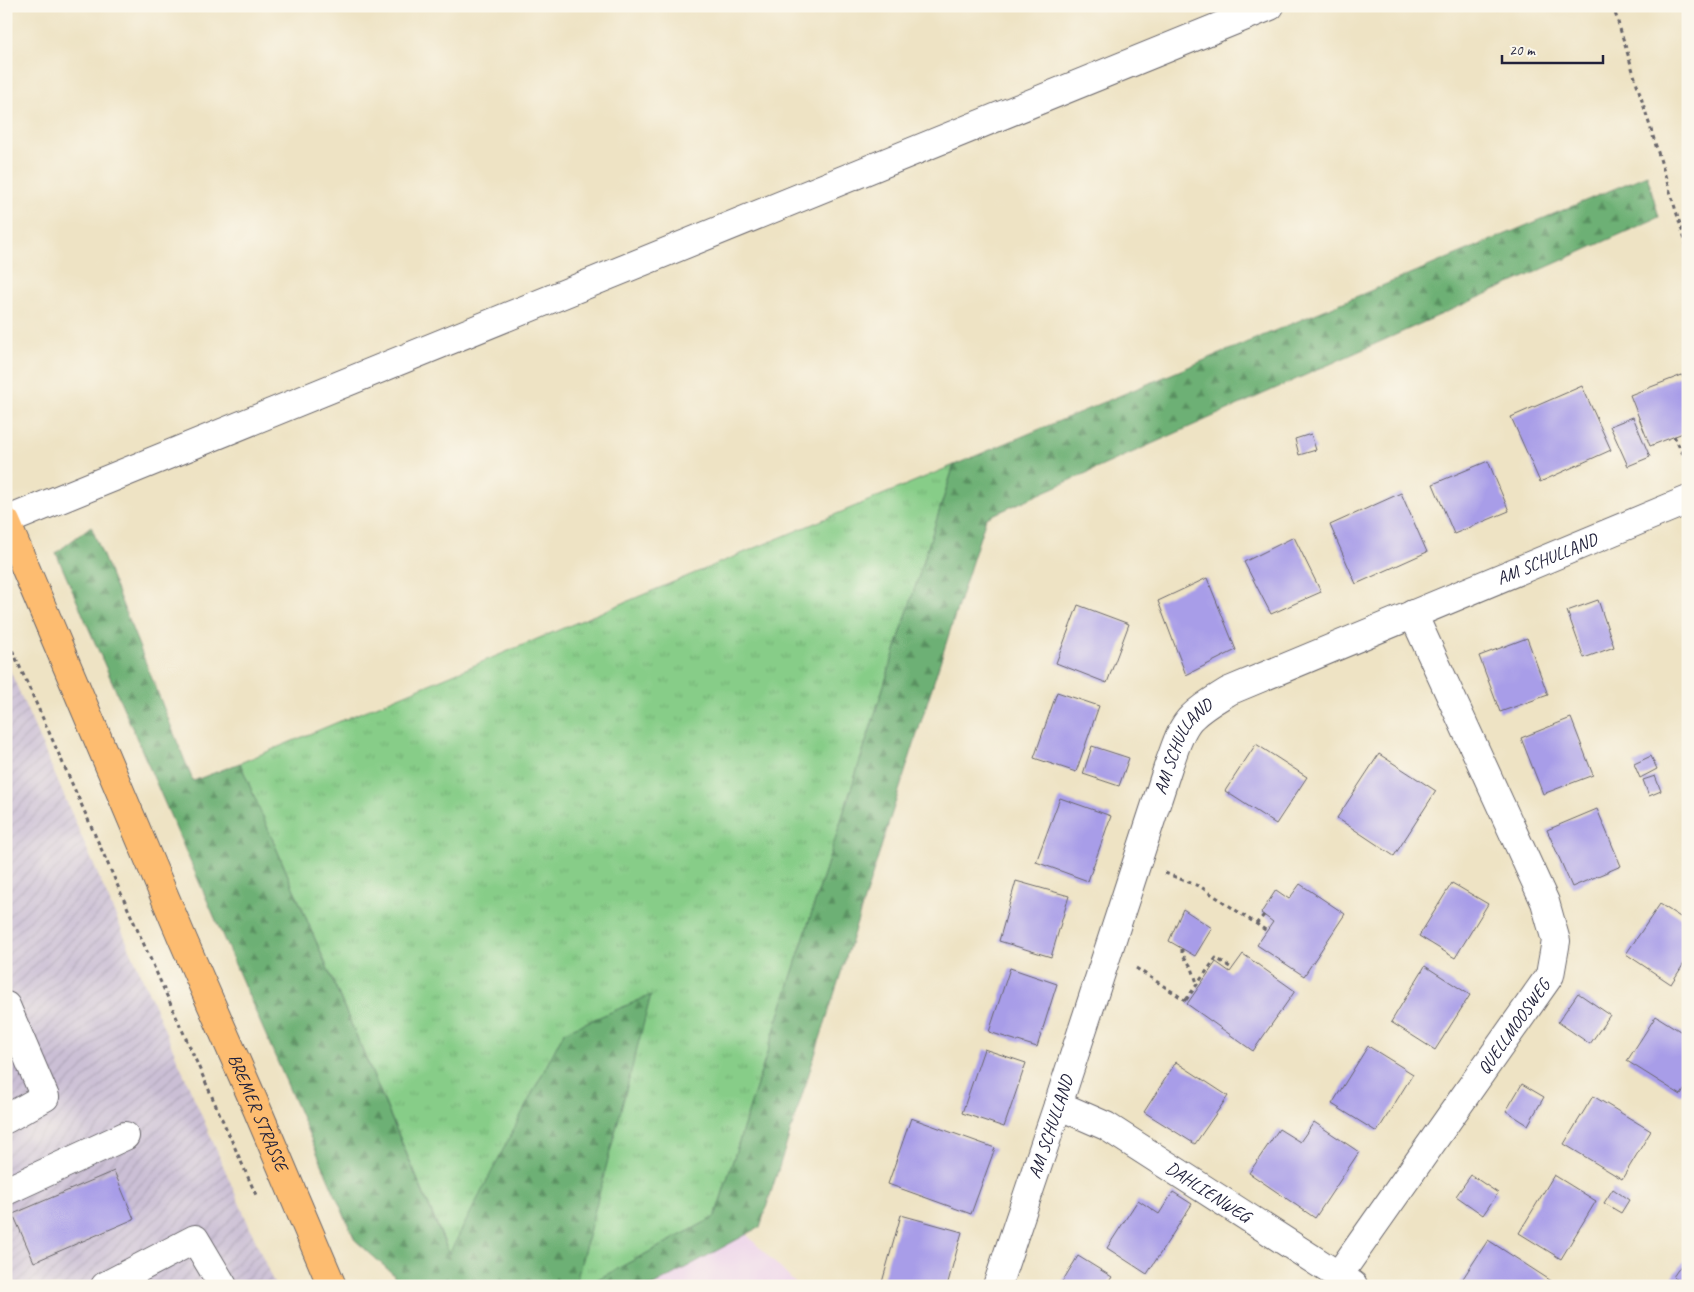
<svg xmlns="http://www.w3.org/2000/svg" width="1694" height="1292" font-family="Caveat,sans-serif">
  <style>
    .built { fill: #ecd1ea }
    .industrial { fill: url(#industrial-furrows) }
    .grass { fill: url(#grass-tufts); stroke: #547862 }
    .forest { fill: url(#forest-firs); stroke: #486958 }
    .building { fill: #a89de8 }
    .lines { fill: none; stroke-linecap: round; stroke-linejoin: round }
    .minor-casing { stroke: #69666b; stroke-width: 30 }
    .major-casing { stroke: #69666b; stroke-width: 30 }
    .path { stroke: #69666b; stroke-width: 3; stroke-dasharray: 4 4; stroke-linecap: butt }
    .minor { stroke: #fff; stroke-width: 28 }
    .major { stroke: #fdbc6f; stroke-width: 28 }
    .labels { text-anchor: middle; stroke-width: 4; stroke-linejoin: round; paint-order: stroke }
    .street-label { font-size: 18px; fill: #22223b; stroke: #fbf7ec }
  </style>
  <defs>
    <pattern id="industrial-furrows" width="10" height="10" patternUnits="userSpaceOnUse" patternTransform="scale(1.25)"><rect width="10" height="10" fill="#cbbfd5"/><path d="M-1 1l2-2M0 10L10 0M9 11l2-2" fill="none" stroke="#aea4b8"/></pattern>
    <pattern id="grass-tufts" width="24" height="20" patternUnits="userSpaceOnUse" patternTransform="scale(1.25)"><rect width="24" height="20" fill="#87cd88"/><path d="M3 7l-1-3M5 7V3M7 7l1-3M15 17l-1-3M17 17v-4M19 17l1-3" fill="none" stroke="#74b076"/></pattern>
    <pattern id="forest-firs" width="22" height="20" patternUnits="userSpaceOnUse" patternTransform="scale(1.25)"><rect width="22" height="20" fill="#6db074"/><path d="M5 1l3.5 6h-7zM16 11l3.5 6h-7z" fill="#598f60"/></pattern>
  </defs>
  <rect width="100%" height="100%" fill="#fbf7ec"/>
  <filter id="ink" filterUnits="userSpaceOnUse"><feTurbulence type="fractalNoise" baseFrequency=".02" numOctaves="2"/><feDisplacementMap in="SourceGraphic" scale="10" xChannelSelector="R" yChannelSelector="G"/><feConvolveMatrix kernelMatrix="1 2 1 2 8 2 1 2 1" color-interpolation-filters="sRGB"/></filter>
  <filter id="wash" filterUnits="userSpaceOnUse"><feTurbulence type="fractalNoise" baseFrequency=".0096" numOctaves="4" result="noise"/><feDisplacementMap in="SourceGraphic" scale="20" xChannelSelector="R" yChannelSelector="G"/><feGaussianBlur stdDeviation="1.12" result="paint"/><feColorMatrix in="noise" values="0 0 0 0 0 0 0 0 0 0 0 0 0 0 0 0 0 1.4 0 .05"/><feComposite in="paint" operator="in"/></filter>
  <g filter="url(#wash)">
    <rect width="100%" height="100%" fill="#eee3c4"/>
    <polygon class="built" points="746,1234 798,1286 652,1286"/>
    <polygon class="industrial" points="6,661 275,1286 6,1286"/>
    <polygon class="grass" points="954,465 715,1217 585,1286 575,1286 650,996 564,1032 450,1255 240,763"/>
    <g class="forest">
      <polygon points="1647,175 1659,217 986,518 760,1227 652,1286 585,1286 715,1217 954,465"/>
      <polygon points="91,526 193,781 240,763 449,1254 564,1032 651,995 575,1286 398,1286 393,1274 355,1240 56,553"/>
    </g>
    <g id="blocks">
      <g class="building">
        <polygon points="1682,375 1688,389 1688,431 1650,446 1630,395"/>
        <polygon points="1582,386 1611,450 1540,482 1511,417"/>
        <polygon points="1633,417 1650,457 1628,466 1610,426"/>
        <polygon points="1311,434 1316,450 1299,455 1295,439"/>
        <polygon points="1488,461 1509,511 1454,534 1433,484"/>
        <polygon points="1401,493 1427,552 1356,584 1330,525"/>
        <polygon points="1294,537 1321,592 1271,614 1244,562"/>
        <polygon points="1207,578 1236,650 1186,675 1158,601"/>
        <polygon points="1598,600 1614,647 1584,658 1567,611"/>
        <polygon points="1078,605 1129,624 1107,683 1056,663"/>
        <polygon points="1527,638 1548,695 1500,712 1479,656"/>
        <polygon points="1057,692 1099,706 1076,772 1034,758"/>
        <polygon points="1571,718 1593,775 1543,794 1521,738"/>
        <polygon points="1256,744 1307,777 1276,824 1225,791"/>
        <polygon points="1092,746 1129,758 1119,786 1083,774"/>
        <polygon points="1379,754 1436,791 1394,856 1337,818"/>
        <polygon points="1651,756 1657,769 1640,778 1634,764"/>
        <polygon points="1655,776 1661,791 1649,796 1643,780"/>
        <polygon points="1060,798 1111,816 1088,881 1036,862"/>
        <polygon points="1597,809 1621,866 1572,887 1547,830"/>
        <polygon points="1016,881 1069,896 1051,957 999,941"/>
        <polygon points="1452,883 1488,904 1455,958 1419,936"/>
        <polygon points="1300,884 1345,914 1304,976 1257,945 1273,922 1261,913 1276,890 1289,899"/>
        <polygon points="1660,904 1688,922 1688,957 1671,984 1626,954"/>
        <polygon points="1183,909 1212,928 1195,956 1169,941"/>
        <polygon points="1243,954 1295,991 1253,1051 1187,1004 1216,962 1230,972"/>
        <polygon points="1425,966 1470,995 1435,1050 1391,1022"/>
        <polygon points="1010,968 1057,984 1037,1047 989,1032"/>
        <polygon points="1578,993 1610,1015 1590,1044 1558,1022"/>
        <polygon points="1656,1016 1688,1036 1688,1084 1681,1095 1627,1061"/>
        <polygon points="1368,1046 1413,1074 1377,1132 1332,1104"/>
        <polygon points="984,1049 1026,1063 1004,1127 962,1113"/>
        <polygon points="1176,1062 1228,1096 1195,1144 1144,1112"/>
        <polygon points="1522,1084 1544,1097 1528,1125 1506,1111"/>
        <polygon points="1593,1096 1651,1131 1622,1179 1564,1144"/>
        <polygon points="911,1118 995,1148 971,1214 888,1184"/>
        <polygon points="1314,1122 1359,1152 1315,1218 1249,1173 1279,1129 1300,1142"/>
        <polygon points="114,1171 134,1219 34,1262 13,1214"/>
        <polygon points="1471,1175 1498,1193 1483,1215 1456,1196"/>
        <polygon points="1554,1175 1596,1201 1561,1259 1519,1233"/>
        <polygon points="1613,1189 1629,1200 1621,1213 1604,1203"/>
        <polygon points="1173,1192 1192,1204 1147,1274 1107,1248 1138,1200 1159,1214"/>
        <polygon points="901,1215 962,1232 947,1286 881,1286"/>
        <polygon points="1488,1240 1556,1284 1555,1286 1458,1286"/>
        <polygon points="1688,1255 1688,1286 1685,1286 1673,1277"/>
        <polygon points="1078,1256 1112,1277 1106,1286 1068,1286 1062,1282"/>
        <polygon points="6,1274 12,1286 6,1286"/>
      </g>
    </g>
  </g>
  <g filter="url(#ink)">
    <use href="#blocks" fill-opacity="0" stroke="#69666b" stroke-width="1"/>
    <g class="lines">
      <defs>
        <g id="minor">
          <polyline points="6,521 1270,6"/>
          <polyline points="6,1006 45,1097 6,1119"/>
          <path id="s1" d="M1058,1105L1106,1126L1353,1285"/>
          <polyline points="6,1191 125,1136"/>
          <path id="s2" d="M1338,1276L1550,975L1556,941L1545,902L1413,614"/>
          <polyline points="105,1286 195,1239 223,1286"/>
          <path id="s3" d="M997,1286L1058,1105L1169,764C1175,749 1180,728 1192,717C1203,706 1216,699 1229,691L1688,500"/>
        </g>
        <g id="major">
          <path id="s4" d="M6,522L183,940L251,1095L332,1286"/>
        </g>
      </defs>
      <use href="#minor" class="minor-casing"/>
      <use href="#major" class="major-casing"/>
      <g class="path">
        <polyline points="1613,6 1688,250"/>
        <polyline points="1674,436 1688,464"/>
        <polyline points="6,636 256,1195"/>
        <polyline points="1165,873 1201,887 1267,931"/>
        <polyline points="1256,924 1264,915"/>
        <polyline points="1182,949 1182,954 1192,968 1197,983"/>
        <polyline points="1136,968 1188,1002"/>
        <polyline points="1186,1000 1216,958 1233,969"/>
      </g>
      <use href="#minor" class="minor"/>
      <use href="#major" class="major"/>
    </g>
  </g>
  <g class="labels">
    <g class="street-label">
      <text dy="6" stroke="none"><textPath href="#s3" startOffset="992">AM SCHULLAND</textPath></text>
      <text dy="6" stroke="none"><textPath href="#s3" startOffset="572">AM SCHULLAND</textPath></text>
      <text dy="6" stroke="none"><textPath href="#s2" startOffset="305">QUELLMOOSWEG</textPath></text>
      <text dy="6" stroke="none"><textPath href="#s4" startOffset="642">BREMER STRASSE</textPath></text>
      <text dy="6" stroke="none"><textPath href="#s3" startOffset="168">AM SCHULLAND</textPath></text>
      <text dy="6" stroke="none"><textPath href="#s1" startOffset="174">DAHLIENWEG</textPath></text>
    </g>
  </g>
  <rect width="1694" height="1292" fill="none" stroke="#fbf7ec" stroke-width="25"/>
  <path d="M1502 55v8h101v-8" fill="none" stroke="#22223b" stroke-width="2.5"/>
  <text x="1509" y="55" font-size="15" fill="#22223b" stroke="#fbf7ec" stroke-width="4" paint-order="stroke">20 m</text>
</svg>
